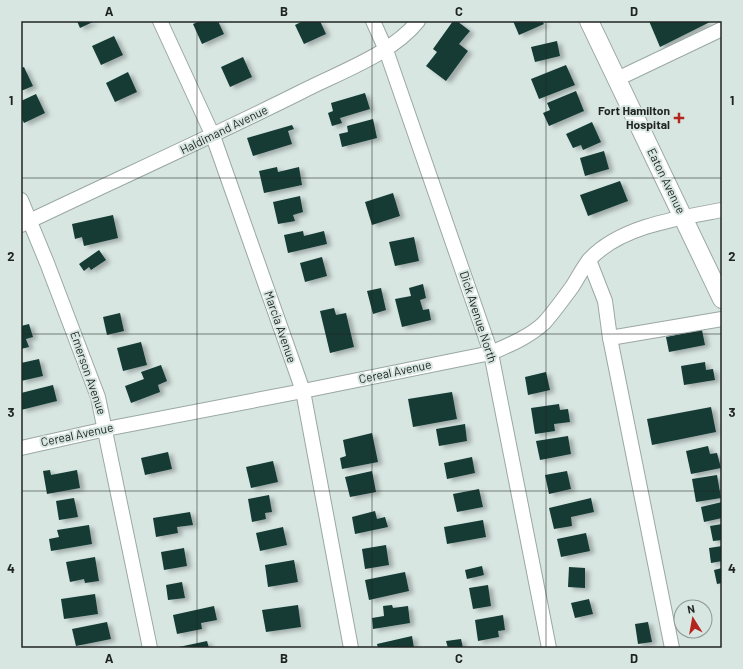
<svg xmlns="http://www.w3.org/2000/svg" width="743" height="669" font-family="Barlow,sans-serif">
  <style>
    .building { fill: #143b34; filter: url(#shadow) }
    .lines { fill: none; stroke-linecap: round; stroke-linejoin: round }
    .minor-casing { stroke: #9aa8a4; stroke-width: 16 }
    .major-casing { stroke: #9aa8a4; stroke-width: 20 }
    .minor { stroke: #fff; stroke-width: 14 }
    .major { stroke: #fff; stroke-width: 18 }
    .grid { fill: none; stroke: #1f2423; stroke-width: 1; stroke-opacity: 0.55 }
    .poi-dot { fill: #b4261d; stroke: #d8e6e2; stroke-width: 1.5 }
    .labels { text-anchor: middle; stroke-width: 4; stroke-linejoin: round; paint-order: stroke }
    .poi-label { font-size: 12px; font-weight: bold; fill: #1f2423; stroke: #d8e6e2; text-anchor: end }
    .street-label { font-size: 12px; fill: #1f2423; stroke: #d8e6e2 }
    .neatline { fill: none; stroke: #1f2423; stroke-width: 1.5 }
    .grid-label { font-size: 13px; text-anchor: middle; font-weight: bold; fill: #1f2423 }
  </style>
  <defs>
    <filter id="shadow"><feDropShadow dx="4.5" dy="2.5" stdDeviation="2" flood-color="#0004"/></filter>
  </defs>
  <rect width="100%" height="100%" fill="#d8e6e2"/>
  <g class="building">
    <polygon points="77,21 95,21 80,28"/>
    <polygon points="200,21 218,21 224,34 202,44 193,24"/>
    <polygon points="303,21 320,21 326,34 304,44 295,25"/>
    <polygon points="453,21 457,21 470,31 459,44 468,51 446,81 426,66 437,52 433,49"/>
    <polygon points="513,21 542,21 544,24 519,35"/>
    <polygon points="649,21 712,21 660,47"/>
    <polygon points="114,36 123,55 101,65 92,46"/>
    <polygon points="557,41 560,56 535,62 531,47"/>
    <polygon points="243,57 252,77 230,87 221,67"/>
    <polygon points="566,65 575,85 539,99 531,79"/>
    <polygon points="24,67 33,86 21,91 21,68"/>
    <polygon points="128,72 137,92 115,102 106,83"/>
    <polygon points="576,91 584,111 549,126 543,113 550,110 547,103"/>
    <polygon points="365,93 370,109 340,118 342,123 332,126 328,113 333,111 331,103"/>
    <polygon points="36,94 45,113 24,123 21,117 21,101"/>
    <polygon points="373,119 377,138 342,147 339,134 348,132 347,126"/>
    <polygon points="592,122 601,142 583,150 581,145 573,148 566,134"/>
    <polygon points="292,125 294,129 288,131 292,144 253,156 247,138"/>
    <polygon points="604,151 609,169 585,176 580,158"/>
    <polygon points="277,167 278,172 299,167 302,185 264,193 259,171"/>
    <polygon points="620,181 628,201 588,216 580,195"/>
    <polygon points="393,193 400,216 372,225 365,202"/>
    <polygon points="300,196 303,212 293,215 295,221 278,224 273,202"/>
    <polygon points="113,215 118,238 84,246 82,237 75,239 72,224"/>
    <polygon points="303,231 304,236 324,231 327,244 288,253 284,235"/>
    <polygon points="414,237 419,261 395,266 389,242"/>
    <polygon points="99,250 106,260 91,270 89,267 84,271 79,264"/>
    <polygon points="322,257 327,276 305,282 300,263"/>
    <polygon points="423,284 426,298 420,300 423,310 429,309 431,320 402,327 395,299 411,296 409,288"/>
    <polygon points="381,288 386,310 373,314 367,291"/>
    <polygon points="334,308 336,315 346,313 354,347 330,353 320,311"/>
    <polygon points="120,313 124,331 107,335 103,317"/>
    <polygon points="29,324 33,337 26,339 29,347 21,349 21,326"/>
    <polygon points="702,330 705,345 669,352 666,337"/>
    <polygon points="141,342 147,365 123,371 117,348"/>
    <polygon points="39,359 43,376 21,381 21,363"/>
    <polygon points="705,362 706,370 713,369 715,380 684,385 681,366"/>
    <polygon points="161,365 167,381 158,385 160,392 131,403 125,386 144,379 141,372"/>
    <polygon points="546,372 550,390 528,395 525,377"/>
    <polygon points="53,385 57,401 21,410 21,393"/>
    <polygon points="452,392 457,419 413,427 408,399"/>
    <polygon points="559,404 560,410 568,409 570,422 554,424 555,431 535,434 531,408"/>
    <polygon points="711,407 716,432 652,445 647,419"/>
    <polygon points="465,424 467,441 439,446 436,429"/>
    <polygon points="372,433 378,462 342,469 340,458 346,456 343,440"/>
    <polygon points="568,436 571,454 540,460 536,441"/>
    <polygon points="708,446 710,454 717,453 721,468 691,474 686,451"/>
    <polygon points="168,452 172,469 145,475 141,458"/>
    <polygon points="472,457 475,473 447,479 444,463"/>
    <polygon points="273,461 278,482 251,488 246,467"/>
    <polygon points="50,470 51,475 77,470 80,488 47,494 43,471"/>
    <polygon points="372,471 376,492 350,497 345,477"/>
    <polygon points="567,471 571,489 549,494 545,475"/>
    <polygon points="717,475 721,498 696,502 692,479"/>
    <polygon points="479,489 483,507 457,512 453,494"/>
    <polygon points="269,495 272,512 265,513 266,519 252,522 248,499"/>
    <polygon points="74,498 78,517 59,520 56,501"/>
    <polygon points="591,498 594,512 571,517 572,526 554,529 549,508"/>
    <polygon points="722,502 722,518 704,522 701,507"/>
    <polygon points="375,511 377,519 385,517 388,527 355,534 352,517"/>
    <polygon points="190,512 193,525 177,527 178,533 156,537 153,518"/>
    <polygon points="483,520 486,537 447,544 444,527"/>
    <polygon points="722,524 722,540 713,541 710,526"/>
    <polygon points="89,525 92,544 51,551 49,539 59,537 57,530"/>
    <polygon points="283,527 287,545 260,551 256,533"/>
    <polygon points="586,533 590,551 561,557 557,539"/>
    <polygon points="386,545 389,565 365,569 362,549"/>
    <polygon points="722,546 722,561 711,563 709,548"/>
    <polygon points="184,548 187,566 164,570 161,552"/>
    <polygon points="95,557 99,581 85,583 84,579 70,582 66,562"/>
    <polygon points="294,560 298,582 268,587 265,565"/>
    <polygon points="482,566 484,575 467,579 465,570"/>
    <polygon points="569,567 585,568 585,588 568,587"/>
    <polygon points="722,568 722,583 717,584 714,570"/>
    <polygon points="405,572 409,591 369,600 365,580"/>
    <polygon points="182,582 185,598 168,600 166,585"/>
    <polygon points="488,585 491,606 473,609 469,588"/>
    <polygon points="95,594 98,614 64,619 61,599"/>
    <polygon points="589,599 593,614 575,618 571,603"/>
    <polygon points="298,605 301,627 266,632 262,610"/>
    <polygon points="392,605 393,608 408,606 410,623 373,629 372,618 384,616 383,606"/>
    <polygon points="214,606 217,620 201,623 202,629 177,634 173,615"/>
    <polygon points="503,615 505,630 498,631 499,637 478,641 475,620"/>
    <polygon points="107,622 111,639 76,646 72,629"/>
    <polygon points="648,622 652,642 638,644 635,624"/>
    <polygon points="412,636 414,648 378,648 377,644"/>
    <polygon points="461,639 463,648 448,648 446,641"/>
    <polygon points="207,641 209,648 179,648 179,647"/>
  </g>
  <g class="lines">
    <defs>
      <g id="minor">
        <polyline points="160,21 213,136 303,391 351,648"/>
        <polyline points="373,21 386,50 491,353 549,648"/>
        <polyline points="617,79 722,29"/>
        <polyline points="21,200 47,263 98,397 150,648"/>
        <path d="M21,225C115,180 209,138 303,91C340,72 392,54 418,21"/>
        <polyline points="589,260 605,301 610,338 672,648"/>
        <polyline points="610,338 722,319"/>
        <path d="M21,448L106,429L303,391L491,353C509,345 529,337 544,323C554,312 563,299 572,287C578,278 583,267 590,259C621,226 679,218 722,210"/>
      </g>
      <polyline id="major" points="589,21 722,299"/>
    </defs>
    <use href="#minor" class="minor-casing"/>
    <use href="#major" class="major-casing"/>
    <use href="#minor" class="minor"/>
    <use href="#major" class="major"/>
  </g>
  <path class="grid" d="M197,21V648M372,21V648M546,21V648M21,178H722M21,334H722M21,491H722"/>
  <path class="poi-dot" d="M677 112h4v4h4v4h-4v4h-4v-4h-4v-4h4z"/>
  <g class="labels">
    <g class="poi-label">
      <text x="670" y="115">Fort Hamilton<tspan x="670" dy="14">Hospital</tspan></text>
    </g>
    <g class="street-label">
      <text transform="translate(224 130) rotate(-26)" y="4">Haldimand Avenue</text>
      <text transform="translate(666 181) rotate(64)" y="4">Eaton Avenue</text>
      <text transform="translate(478 317) rotate(72)" y="4">Dick Avenue North</text>
      <text transform="translate(280 327) rotate(71)" y="4">Marcia Avenue</text>
      <text transform="translate(395 372) rotate(-12)" y="4">Cereal Avenue</text>
      <text transform="translate(88 373) rotate(71)" y="4">Emerson Avenue</text>
      <text transform="translate(77 435) rotate(-12)" y="4">Cereal Avenue</text>
    </g>
  </g>
  <rect width="743" height="669" fill="none" stroke="#d8e6e2" stroke-width="44"/>
  <g transform="translate(693 619) rotate(349)"><circle r="19" fill="#d8e6e2" stroke="#8e9896"/>
  <path d="M0-3L7 15L0 10L-7 15Z" fill="#b4261d"/>
  <text y="-6" font-size="11" font-weight="bold" text-anchor="middle" fill="#1f2423">N</text>
  </g>
  <rect x="22" y="22" width="699" height="625" class="neatline"/>
  <g class="grid-label">
    <text x="109" y="16">A</text>
    <text x="284" y="16">B</text>
    <text x="459" y="16">C</text>
    <text x="634" y="16">D</text>
    <text x="11" y="105">1</text>
    <text x="732" y="105">1</text>
    <text x="11" y="261">2</text>
    <text x="732" y="261">2</text>
    <text x="11" y="417">3</text>
    <text x="732" y="417">3</text>
    <text x="11" y="573">4</text>
    <text x="732" y="573">4</text>
    <text x="109" y="663">A</text>
    <text x="284" y="663">B</text>
    <text x="459" y="663">C</text>
    <text x="634" y="663">D</text>
  </g>
</svg>
